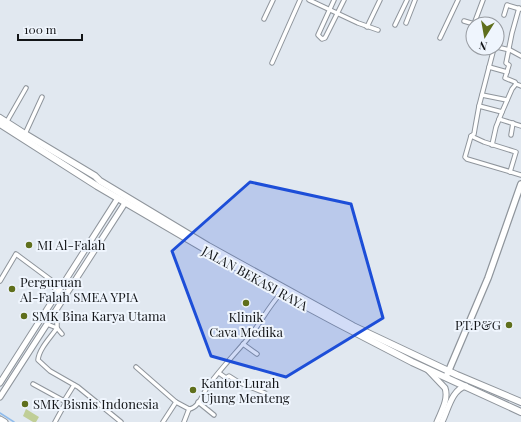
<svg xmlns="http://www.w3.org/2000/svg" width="521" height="422" font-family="'Playfair Display',serif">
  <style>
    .pitch { fill: #c0ce97 }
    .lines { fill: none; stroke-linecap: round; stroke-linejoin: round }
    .stream { stroke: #8fbbeb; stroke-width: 1.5 }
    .street-casing { stroke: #8f959c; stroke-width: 5.5 }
    .secondary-casing { stroke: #8f959c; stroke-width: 7 }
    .primary-casing { stroke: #8f959c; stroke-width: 8 }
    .highway-casing { stroke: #8f959c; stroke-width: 8 }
    .street { stroke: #fff; stroke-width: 3.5 }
    .secondary { stroke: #fff; stroke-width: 5 }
    .primary { stroke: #fff; stroke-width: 5.5 }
    .highway { stroke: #fff; stroke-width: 6 }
    .marked { fill: #1d4ed8; fill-opacity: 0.2; stroke: #1d4ed8; stroke-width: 3; stroke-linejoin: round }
    .poi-dot { fill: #5f6f1c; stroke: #eff5fd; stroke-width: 1.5 }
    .labels { text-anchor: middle; stroke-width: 4; stroke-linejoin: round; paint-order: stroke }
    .poi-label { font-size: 13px; fill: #131518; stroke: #eff5fd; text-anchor: start }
    .street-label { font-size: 13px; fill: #131518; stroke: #eff5fd }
  </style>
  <rect width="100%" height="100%" fill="#e1e8f0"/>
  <polygon class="pitch" points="26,409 39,417 36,422 33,422 23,416"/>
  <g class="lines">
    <polyline class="stream" points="0,413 14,422"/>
    <defs>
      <g id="street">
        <polyline points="309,0 358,23 378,30"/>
        <polyline points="334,0 318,35 322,39 325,38 344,0"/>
        <polyline points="519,8 512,33 506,63 509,65 505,78 515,82 516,84 521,86"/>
        <polyline points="504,15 507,5 520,9"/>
        <polyline points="264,19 273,0"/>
        <polyline points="464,21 474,24"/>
        <polyline points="406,23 415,0"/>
        <polyline points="474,24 483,0"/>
        <polyline points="395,25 407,0"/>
        <polyline points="367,27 380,0"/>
        <polyline points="472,33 473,31"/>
        <polyline points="497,33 497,36"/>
        <polyline points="440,38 458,0"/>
        <polyline points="497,47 510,50 521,56"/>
        <polyline points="494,48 479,106 475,128 474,134 471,136 465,157 467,159 521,175"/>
        <polyline points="272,63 300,0"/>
        <polyline points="489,67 507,72"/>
        <polyline points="482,95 507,100"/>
        <polyline points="479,106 502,112 496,127 492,145"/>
        <polyline points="502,112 512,89 516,84"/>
        <polyline points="499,119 521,126"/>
        <polyline points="6,123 26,88"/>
        <polyline points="25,134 42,97"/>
        <polyline points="511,135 513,123"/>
        <polyline points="471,136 484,142 516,152 510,172"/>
        <polyline points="0,281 16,254 55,283 55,295"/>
        <polyline points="46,311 53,314 57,323 57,328 62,334"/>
        <path d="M47,324L57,328C50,338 39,349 38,360L50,371L78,387L121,422"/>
        <polyline points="243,344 257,354"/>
        <polyline points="136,367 176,402 189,409"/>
        <polyline points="219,373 226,378 229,376 240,383 265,393"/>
        <polyline points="33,384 66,402 55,422"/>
        <polyline points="64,401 74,385"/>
        <polyline points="198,402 214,415"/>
        <path d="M189,409C199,408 203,393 208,386C221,368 236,353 250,336C261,322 269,306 281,293"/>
        <polyline points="163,422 176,402"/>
        <polyline points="184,422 189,409"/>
      </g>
      <g id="secondary">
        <path d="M427,369L445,388C449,399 441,412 437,422"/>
        <polyline points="0,383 118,198"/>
        <polyline points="0,397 125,203"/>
        <polyline points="0,419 5,422"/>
        <path d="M442,422C448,410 452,389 466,386"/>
      </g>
      <polyline id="primary" points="446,377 488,278 521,184"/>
      <g id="highway">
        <polyline points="0,118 25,134 95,176 100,181 208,246 353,326 457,375 521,402"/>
        <polyline points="0,124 97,186 268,286 335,322 412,362 521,412"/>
      </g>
    </defs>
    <use href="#street" class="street-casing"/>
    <use href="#secondary" class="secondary-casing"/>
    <use href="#primary" class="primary-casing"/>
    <use href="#highway" class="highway-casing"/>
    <use href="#street" class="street"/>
    <use href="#secondary" class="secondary"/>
    <use href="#primary" class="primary"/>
    <use href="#highway" class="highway"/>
  </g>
  <path class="marked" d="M250,182L351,204L383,318L286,377L211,356L172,251Z"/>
  <g class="poi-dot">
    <circle cx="29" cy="245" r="4"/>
    <circle cx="12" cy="289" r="4"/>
    <circle cx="246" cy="303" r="4"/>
    <circle cx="24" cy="316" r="4"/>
    <circle cx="509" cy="325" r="4"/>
    <circle cx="193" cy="390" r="4"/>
    <circle cx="25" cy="404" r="4"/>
  </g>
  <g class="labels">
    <g class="poi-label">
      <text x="37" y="250">MI Al-Falah</text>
      <text x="20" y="287">Perguruan<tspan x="20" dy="15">Al-Falah SMEA YPIA</tspan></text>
      <text x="32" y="321">SMK Bina Karya Utama</text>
      <text x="246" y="322" text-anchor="middle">Klinik<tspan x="246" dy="15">Cava Medika</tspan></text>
      <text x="501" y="330" text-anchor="end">PT.P&amp;G</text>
      <text x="201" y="388">Kantor Lurah<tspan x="201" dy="15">Ujung Menteng</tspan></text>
      <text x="33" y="409">SMK Bisnis Indonesia</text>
    </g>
    <g class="street-label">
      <text transform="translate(255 278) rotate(29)" y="5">JALAN BEKASI RAYA</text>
    </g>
  </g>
  <g transform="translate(485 36) rotate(191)"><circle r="19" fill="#eff5fd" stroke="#979ba1"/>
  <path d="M0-3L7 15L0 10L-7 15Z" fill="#5f6f1c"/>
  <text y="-6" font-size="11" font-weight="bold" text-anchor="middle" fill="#131518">N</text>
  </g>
  <path d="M18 34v6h64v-6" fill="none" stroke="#131518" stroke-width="2"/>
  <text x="24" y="34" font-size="12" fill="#131518" stroke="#eff5fd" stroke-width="3" paint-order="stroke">100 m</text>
</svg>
